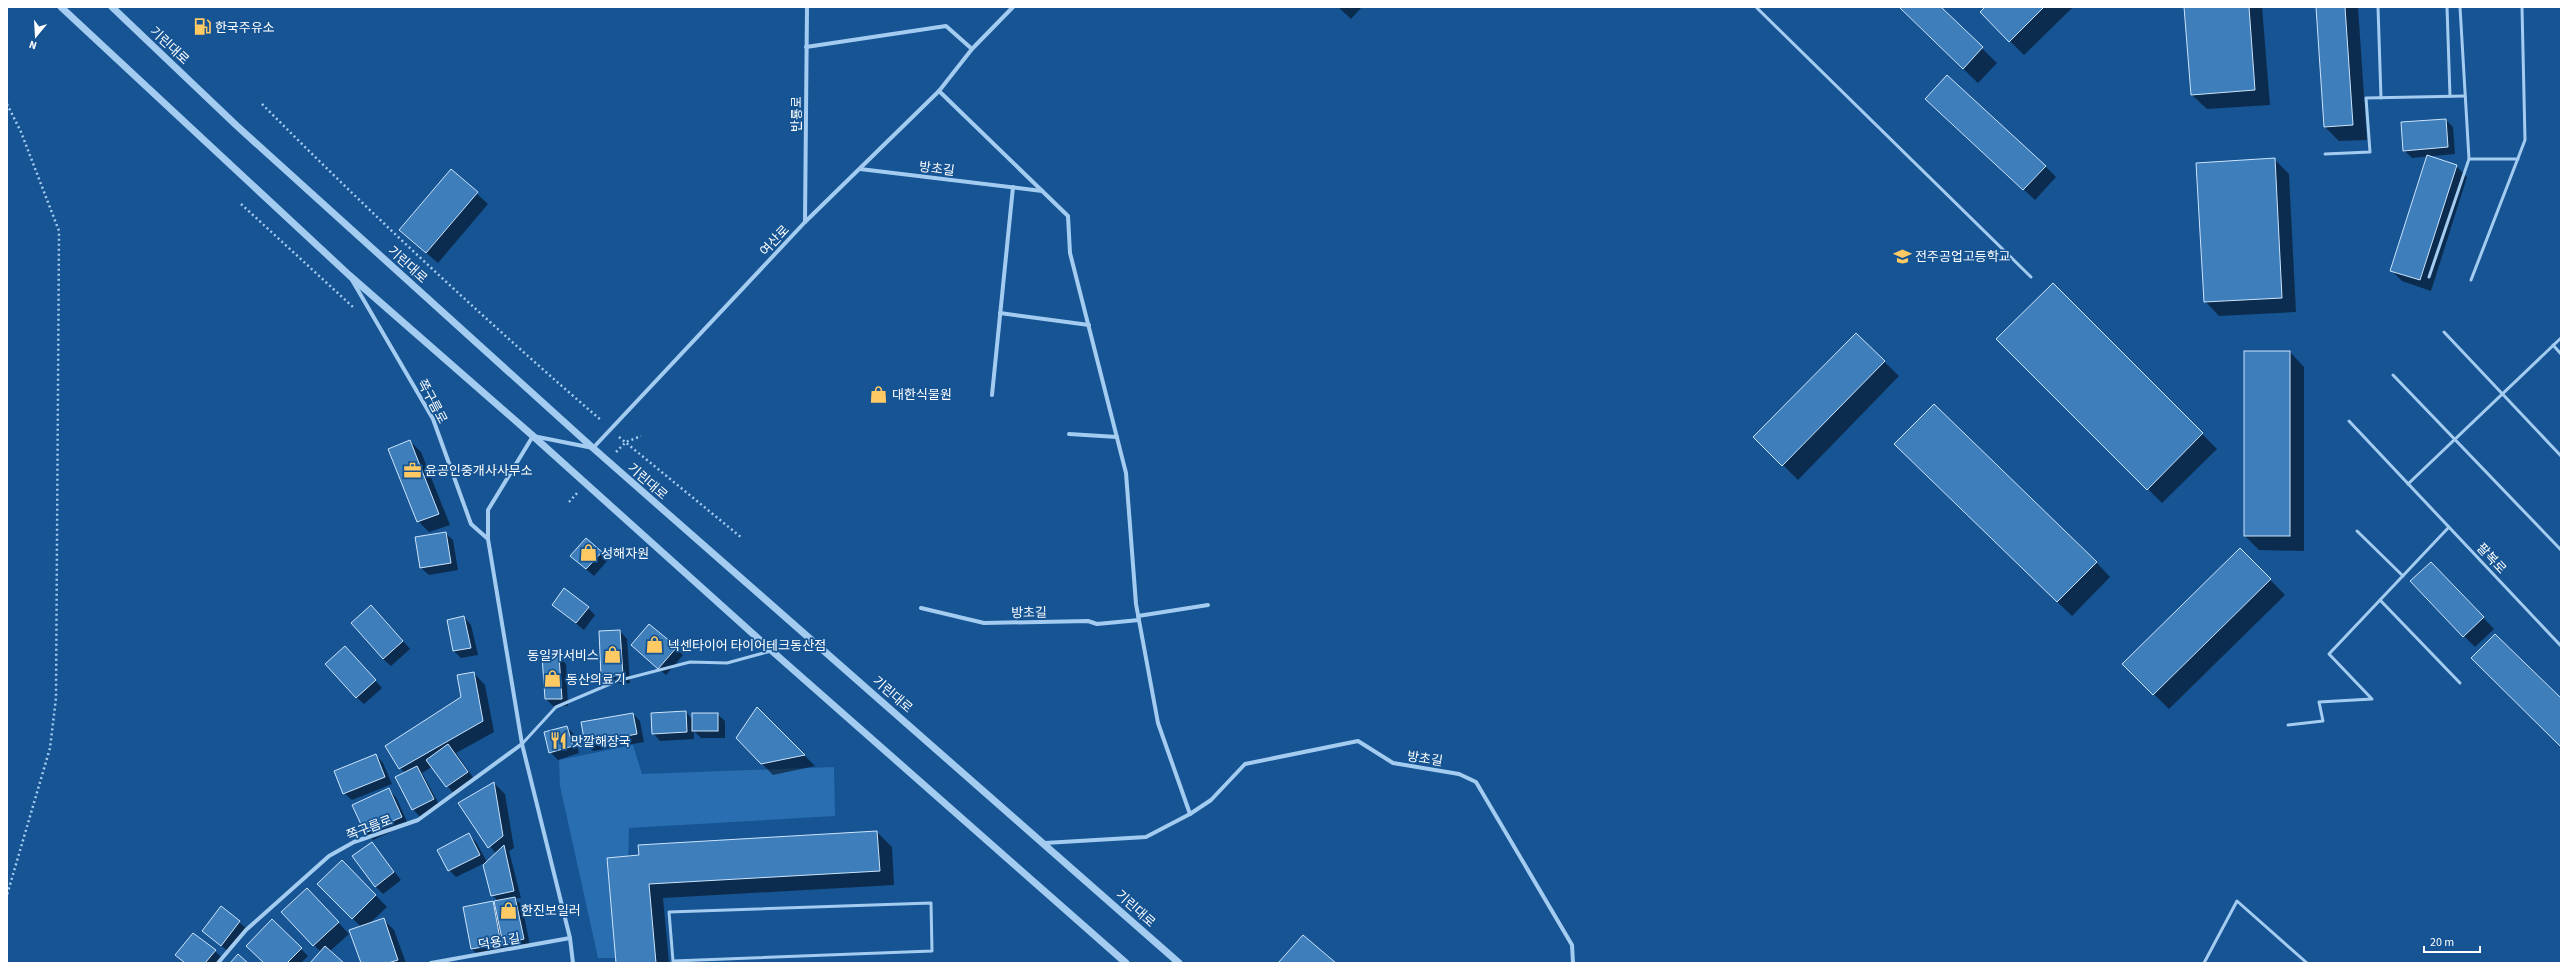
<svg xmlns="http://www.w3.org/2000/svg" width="2568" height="970" font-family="'Source Sans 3','Noto Sans KR',sans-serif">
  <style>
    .green { fill: #286eb1 }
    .shadow { fill: #0007 }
    .building { fill: #3e7eba; stroke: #cce4fc }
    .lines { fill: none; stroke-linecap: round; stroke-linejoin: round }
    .path { stroke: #a4ccf1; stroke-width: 2.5; stroke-dasharray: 2 3; stroke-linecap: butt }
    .service { stroke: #a4ccf1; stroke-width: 3 }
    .minor { stroke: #a4ccf1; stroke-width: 4 }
    .tertiary { stroke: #a4ccf1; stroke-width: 7 }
    .labels { text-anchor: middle; stroke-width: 3.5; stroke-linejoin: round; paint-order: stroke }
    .poi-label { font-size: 13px; fill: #fff; stroke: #165493; text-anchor: start }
    .street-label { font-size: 13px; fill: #fff; stroke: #165493 }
  </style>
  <rect width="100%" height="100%" fill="#165493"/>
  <polygon class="green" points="633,745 642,774 834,767 835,816 629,828 628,865 616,958 598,958 560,786 559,760"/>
  <g class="shadow">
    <polygon points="1338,7 1362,7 1351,19"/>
    <polygon points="1899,7 1940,7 1997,63 1978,83"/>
    <polygon points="1986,7 2073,7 2024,55 1981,12"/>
    <polygon points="2185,7 2262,7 2270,105 2207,109 2192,95"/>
    <polygon points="2317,7 2358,7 2367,140 2339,141 2325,127"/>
    <polygon points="1937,110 2045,166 2056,177 2035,200"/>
    <polygon points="2446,120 2453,127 2455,154 2412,158 2404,150"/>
    <polygon points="2274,159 2289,174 2296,312 2219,316 2205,301"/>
    <polygon points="2456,166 2467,177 2431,291 2402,281 2391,270"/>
    <polygon points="451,170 488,204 438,263 400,230"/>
    <polygon points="2053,284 2217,449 2162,503 1998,339"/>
    <polygon points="1856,334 1899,376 1798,480 1755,437"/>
    <polygon points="2290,352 2304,367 2304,551 2259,550 2245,536"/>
    <polygon points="410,441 421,452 450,525 429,532 418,521"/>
    <polygon points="1910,459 2096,562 2110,577 2072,616"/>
    <polygon points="445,533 453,540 458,570 429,575 421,568"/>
    <polygon points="2240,549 2285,595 2169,709 2123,664"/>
    <polygon points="601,552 608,560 594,576 579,563"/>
    <polygon points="2442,574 2494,629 2475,647 2464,636"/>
    <polygon points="553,605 588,608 595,615 584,630"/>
    <polygon points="378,613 410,649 391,666 383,659"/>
    <polygon points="464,617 471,625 478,655 461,658 454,651 448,620"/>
    <polygon points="649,625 683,655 666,675 639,652"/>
    <polygon points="620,631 627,639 630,683 610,684 602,676"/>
    <polygon points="352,655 382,688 364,704 356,697"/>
    <polygon points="559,657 566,664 568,706 553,706 546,699"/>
    <polygon points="474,673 485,685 494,732 456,753 474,779 454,794 432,767 422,773 440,806 420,817 413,809 405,773 400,768 462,698"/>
    <polygon points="758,708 815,766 773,775 737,738"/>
    <polygon points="686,712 693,720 717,714 725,721 725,738 701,738 694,731 694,739 660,741 653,733 652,714"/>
    <polygon points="633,714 640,721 644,742 593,751 586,743"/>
    <polygon points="566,727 574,734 579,753 558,760 550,752"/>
    <polygon points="376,755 383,763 392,784 352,800 344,793"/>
    <polygon points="494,783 505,794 514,848 509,851 521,898 515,899 522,905 530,946 511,950 507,946 508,951 479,956 472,949 464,908 493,902 497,906 498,901 492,895 496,854 459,803"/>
    <polygon points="389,790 396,797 408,824 373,840 365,833"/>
    <polygon points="877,832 892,847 894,885 663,898 669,963 617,963 608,859"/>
    <polygon points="469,835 476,842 487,862 456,877 449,870"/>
    <polygon points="372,843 401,880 383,894 375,886"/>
    <polygon points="342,861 387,907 369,924 383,919 394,930 406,963 362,963 361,927 319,884"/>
    <polygon points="318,901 349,934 330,951 343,963 321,952 314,945"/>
    <polygon points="221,907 247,929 229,952 203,931"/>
    <polygon points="272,920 308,956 301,963 265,963"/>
    <polygon points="215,951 222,958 218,963 184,963 176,955"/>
  </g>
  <g class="building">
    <polygon points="1899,7 1941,7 1983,47 1963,69"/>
    <polygon points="1985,7 2044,7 2009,42 1980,12"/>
    <polygon points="2184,7 2249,7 2255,90 2191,95"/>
    <polygon points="2316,7 2345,7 2353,125 2324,127"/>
    <polygon points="1947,75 2046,166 2023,190 1925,99"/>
    <polygon points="2446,119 2448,147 2403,151 2401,122"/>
    <polygon points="2427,155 2457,165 2420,280 2390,271"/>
    <polygon points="2275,158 2282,298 2204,302 2196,163"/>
    <polygon points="451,169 478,192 426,253 399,230"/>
    <polygon points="2053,283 2203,433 2147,490 1996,339"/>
    <polygon points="1856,333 1885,361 1782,466 1753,437"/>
    <rect x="2244" y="351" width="46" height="185"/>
    <polygon points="1934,404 2097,562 2057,602 1894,444"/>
    <polygon points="410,440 439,514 417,522 388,449"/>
    <polygon points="446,532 451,563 420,568 415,537"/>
    <polygon points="586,538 602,552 586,569 570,556"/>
    <polygon points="2240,548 2271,579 2153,695 2122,664"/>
    <polygon points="2431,562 2484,617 2463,637 2410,581"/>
    <polygon points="564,588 589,607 576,623 552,605"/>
    <polygon points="371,605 403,641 383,659 351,623"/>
    <polygon points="464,616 471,648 453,651 447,620"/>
    <polygon points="649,624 677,647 658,669 631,645"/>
    <polygon points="620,630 623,676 601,677 599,631"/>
    <polygon points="2495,634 2561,698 2561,747 2471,658"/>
    <polygon points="345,646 376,680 356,698 325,664"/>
    <polygon points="542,656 559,656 562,699 545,699"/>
    <polygon points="474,672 483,721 399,769 385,746 461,697 457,675"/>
    <polygon points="757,707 805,755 761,764 736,738"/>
    <polygon points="686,711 687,732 652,734 651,713"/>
    <polygon points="633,713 637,734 585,744 581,722"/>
    <rect x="692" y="713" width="26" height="18"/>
    <polygon points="567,726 573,746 549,753 544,732"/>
    <polygon points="448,744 468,772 446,787 426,760"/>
    <polygon points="376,754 385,777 343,794 334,771"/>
    <polygon points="417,766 434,799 412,810 395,777"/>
    <polygon points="494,782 503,836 488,848 458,803"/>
    <polygon points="389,788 402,817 365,833 352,805"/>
    <polygon points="877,831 880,871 649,884 656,963 616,963 607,858 639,855 638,845"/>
    <polygon points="469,833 480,855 448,871 437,850"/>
    <polygon points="372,842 394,872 375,887 352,856"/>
    <polygon points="504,845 514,891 491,896 483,865"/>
    <polygon points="342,860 376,895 352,919 317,884"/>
    <polygon points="307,888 339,922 313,946 281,912"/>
    <polygon points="515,897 524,939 503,944 494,901"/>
    <polygon points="493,901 501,944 471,949 463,907"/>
    <polygon points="221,906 240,921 221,946 202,931"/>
    <polygon points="384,918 398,960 388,963 361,963 349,930"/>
    <polygon points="272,919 302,948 287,963 264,963 246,946"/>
    <polygon points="193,933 216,950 205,963 185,963 175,955"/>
    <polygon points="1303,935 1336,963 1278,963"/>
    <polygon points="325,946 344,963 310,963"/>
    <polygon points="238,954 248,963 230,963"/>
  </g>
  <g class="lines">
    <g class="path">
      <polyline points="7,104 21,132 59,231 56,698 50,748 7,895"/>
      <path d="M262,104C371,214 485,320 602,421"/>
      <polyline points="241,204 354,308"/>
      <polyline points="619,437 742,538"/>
      <polyline points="616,452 626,442 641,436"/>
      <polyline points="569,502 578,492"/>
    </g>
    <g class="service">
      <polyline points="1756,7 2031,277"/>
      <polyline points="2378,7 2381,98"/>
      <polyline points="2447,7 2450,96"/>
      <polyline points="2325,154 2370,152 2366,98 2465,96"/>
      <polyline points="2469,159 2518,159"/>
      <polyline points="2429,277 2469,159 2460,7"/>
      <polyline points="2471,280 2525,140 2522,7"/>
      <polyline points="2444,332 2561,456"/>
      <polyline points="2553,345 2561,354"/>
      <polyline points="2393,375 2561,550"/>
      <polyline points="2349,421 2561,646"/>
      <polyline points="2408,484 2561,338"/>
      <polyline points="2357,531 2403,576"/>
      <polyline points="2380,600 2460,683"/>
      <polyline points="2288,725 2323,721 2319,702 2372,699 2329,654 2449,527"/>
      <polyline points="522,744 556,707 617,681 690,662 727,663 771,651"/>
      <polyline points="673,961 932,951 931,903 669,912 673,961 673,963"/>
      <polyline points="2204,963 2237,901 2307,963"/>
    </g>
    <g class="minor">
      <polyline points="806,47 946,26 972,49"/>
      <polyline points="939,91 1068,216 1070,253 1126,473 1136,604 1158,723 1190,814 1146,837 1045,843"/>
      <polyline points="860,169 1042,191"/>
      <polyline points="805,222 807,7"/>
      <polyline points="352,280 433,419 471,524 488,539"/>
      <polyline points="1000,313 1089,325"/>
      <polyline points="992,395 1013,187"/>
      <polyline points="1069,434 1117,437"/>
      <polyline points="921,608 984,623 1088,621 1097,624 1139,620"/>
      <polyline points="1138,616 1208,605"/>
      <polyline points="1190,814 1211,800 1245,764 1358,741 1393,763 1459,774 1476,782 1572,945 1573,963"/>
      <polyline points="218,963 246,930 329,856 354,842 418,820 522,744"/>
      <polyline points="431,963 570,938"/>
      <polyline points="573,963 570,938 522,744 488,539 488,510 533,436 593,448 805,222 939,91 972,49 1013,7"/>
    </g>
    <g class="tertiary">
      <polyline points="61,7 349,275 533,436 772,651 1126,963"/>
      <polyline points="112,7 237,126 593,448 1179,963"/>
    </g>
  </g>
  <defs>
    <symbol id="fuel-bare" viewBox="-9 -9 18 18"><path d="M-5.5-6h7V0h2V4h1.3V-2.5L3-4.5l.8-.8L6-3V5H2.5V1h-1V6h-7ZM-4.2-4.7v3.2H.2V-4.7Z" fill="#ffc964" stroke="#165493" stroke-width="2.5" paint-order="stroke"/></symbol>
    <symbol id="school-bare" viewBox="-9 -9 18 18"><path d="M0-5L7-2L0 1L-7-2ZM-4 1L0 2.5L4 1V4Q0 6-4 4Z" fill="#ffc964" stroke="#165493" stroke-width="2.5" paint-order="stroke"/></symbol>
    <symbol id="shop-bare" viewBox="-9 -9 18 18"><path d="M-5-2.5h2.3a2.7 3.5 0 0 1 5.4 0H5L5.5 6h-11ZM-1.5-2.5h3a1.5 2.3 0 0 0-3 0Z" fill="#ffc964" stroke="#165493" stroke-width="2.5" paint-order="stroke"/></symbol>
    <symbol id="office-bare" viewBox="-9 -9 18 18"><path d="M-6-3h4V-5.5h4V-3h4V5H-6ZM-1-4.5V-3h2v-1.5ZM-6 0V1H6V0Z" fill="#ffc964" stroke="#165493" stroke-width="2.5" paint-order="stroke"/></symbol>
    <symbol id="restaurant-bare" viewBox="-9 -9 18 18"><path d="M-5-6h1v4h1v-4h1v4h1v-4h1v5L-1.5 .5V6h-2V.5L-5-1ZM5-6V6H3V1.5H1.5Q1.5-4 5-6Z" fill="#ffc964" stroke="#165493" stroke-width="2.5" paint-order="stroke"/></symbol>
  </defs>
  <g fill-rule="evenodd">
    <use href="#fuel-bare" x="190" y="14" width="25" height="25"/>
    <use href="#school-bare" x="1890" y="244" width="25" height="25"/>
    <use href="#shop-bare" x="866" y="382" width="25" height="25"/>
    <use href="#office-bare" x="400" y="458" width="25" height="25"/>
    <use href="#shop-bare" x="576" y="540" width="25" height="25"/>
    <use href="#shop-bare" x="642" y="632" width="25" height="25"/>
    <use href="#shop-bare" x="600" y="642" width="25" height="25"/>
    <use href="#shop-bare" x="540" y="666" width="25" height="25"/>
    <use href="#restaurant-bare" x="546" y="728" width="25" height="25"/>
    <use href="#shop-bare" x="496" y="898" width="25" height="25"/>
  </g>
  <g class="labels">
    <g class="poi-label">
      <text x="215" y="32">한국주유소</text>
      <text x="1915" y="261">전주공업고등학교</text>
      <text x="892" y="399">대한식물원</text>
      <text x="425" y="475">윤공인중개사사무소</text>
      <text x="601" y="558">성해자원</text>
      <text x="668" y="650">넥센타이어 타이어테크동산점</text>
      <text x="599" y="660" text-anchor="end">동일카서비스</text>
      <text x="566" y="684">동산의료기</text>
      <text x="571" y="746">맛깔해장국</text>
      <text x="521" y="915">한진보일러</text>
    </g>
    <g class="street-label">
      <text transform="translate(170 45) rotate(43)" y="5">기린대로</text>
      <text transform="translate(796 114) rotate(-90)" y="5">반룡로</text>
      <text transform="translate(937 168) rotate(7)" y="5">방초길</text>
      <text transform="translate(774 240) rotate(-47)" y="5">여산로</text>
      <text transform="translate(408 264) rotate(42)" y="5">기린대로</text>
      <text transform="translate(433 401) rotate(62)" y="5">쪽구름로</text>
      <text transform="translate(648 481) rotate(41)" y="5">기린대로</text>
      <text transform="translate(2492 558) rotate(47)" y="5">팔복로</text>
      <text transform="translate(1029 612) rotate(-1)" y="5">방초길</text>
      <text transform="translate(893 694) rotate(41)" y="5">기린대로</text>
      <text transform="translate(1425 758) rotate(9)" y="5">방초길</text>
      <text transform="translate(369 827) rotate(-21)" y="5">쪽구름로</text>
      <text transform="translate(1136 908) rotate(42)" y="5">기린대로</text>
      <text transform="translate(499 941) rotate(-10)" y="5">덕용1길</text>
    </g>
  </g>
  <rect width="2568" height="970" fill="none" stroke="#ffffff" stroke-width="16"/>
  <g transform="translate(36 36) rotate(198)" stroke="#165493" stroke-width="3" paint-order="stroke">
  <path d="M0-3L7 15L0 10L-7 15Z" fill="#ffffff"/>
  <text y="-6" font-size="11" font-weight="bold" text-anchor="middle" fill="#ffffff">N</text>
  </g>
  <path d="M2424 946v6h56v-6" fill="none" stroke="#ffffff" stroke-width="2"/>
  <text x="2430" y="946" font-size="12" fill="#ffffff" stroke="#165493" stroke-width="3" paint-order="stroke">20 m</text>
</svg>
